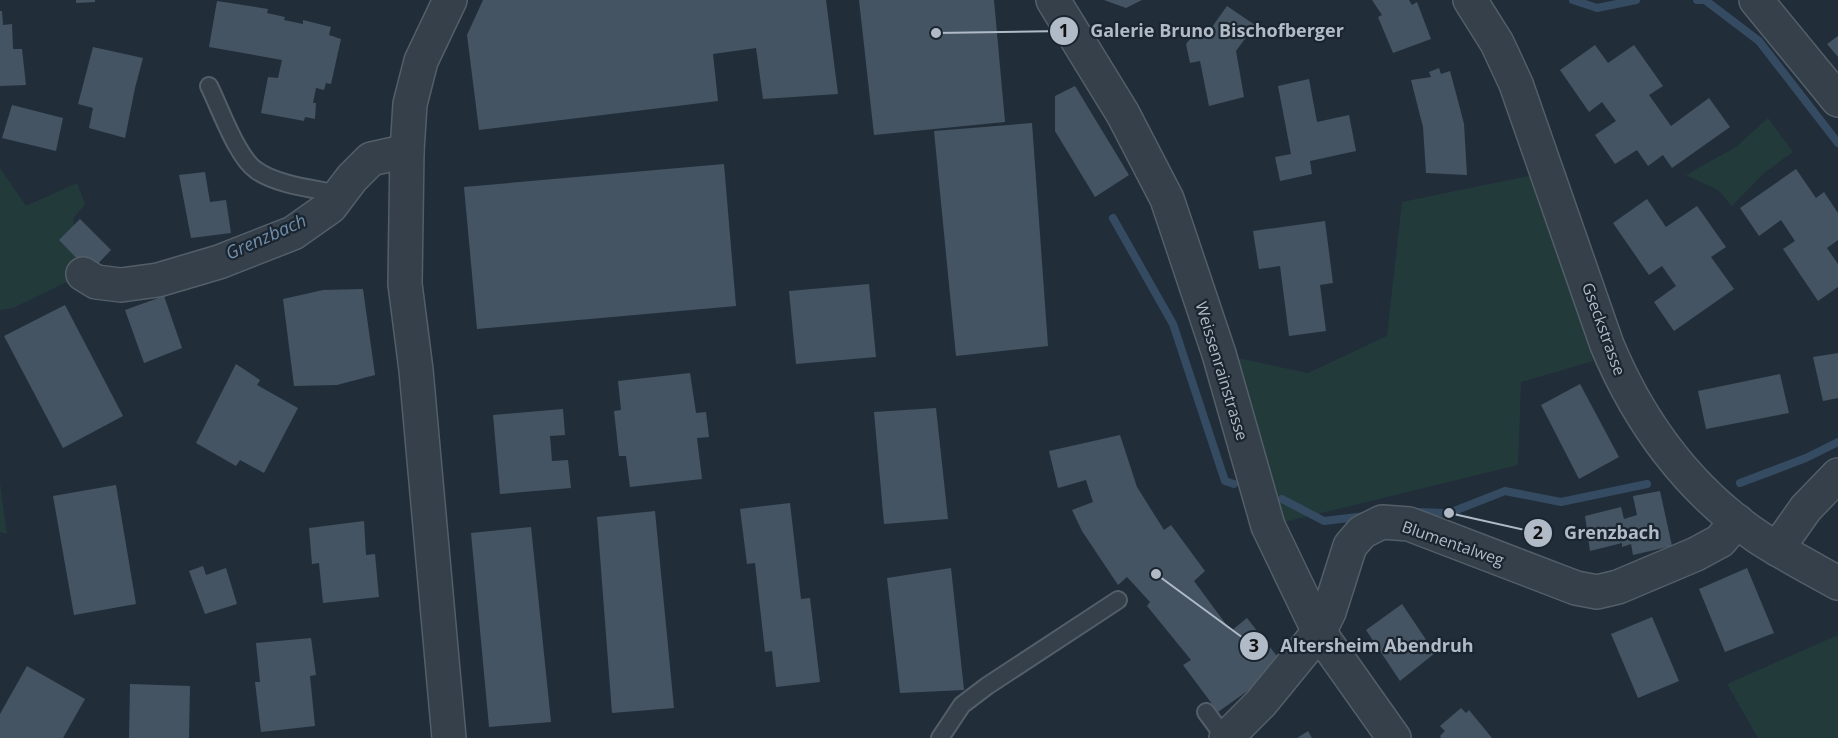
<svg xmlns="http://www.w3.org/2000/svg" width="1838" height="738" font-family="'Open Sans',sans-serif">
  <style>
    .green { fill: #233a3b }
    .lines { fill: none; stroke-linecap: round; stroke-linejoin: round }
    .stream { stroke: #354b62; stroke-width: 8 }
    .building { fill: #445462 }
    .service-casing { stroke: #535e68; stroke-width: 20 }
    .minor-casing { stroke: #535e68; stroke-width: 36 }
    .tertiary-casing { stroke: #535e68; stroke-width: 36 }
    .service { stroke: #35404a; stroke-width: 16 }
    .minor { stroke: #35404a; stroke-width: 33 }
    .tertiary { stroke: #35404a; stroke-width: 33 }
    .labels { text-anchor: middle; stroke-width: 4.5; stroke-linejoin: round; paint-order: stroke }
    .street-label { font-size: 16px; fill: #b0bbc7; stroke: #1b252f }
    .water-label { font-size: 18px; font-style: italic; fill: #708eaa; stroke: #1b252f }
    .leader { fill: none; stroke: #b0bbc7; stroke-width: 2 }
    .callout-dot { fill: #b0bbc7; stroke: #1b252f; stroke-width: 2 }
    .mark-label { font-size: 18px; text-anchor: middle; font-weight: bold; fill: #111 }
    .callout-label { font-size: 18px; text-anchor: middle; font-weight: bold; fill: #b0bbc7; stroke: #1b252f; stroke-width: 4.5; stroke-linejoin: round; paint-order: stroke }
  </style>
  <rect width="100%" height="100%" fill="#212e3a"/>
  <g class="green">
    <polygon points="1768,118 1793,152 1764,173 1732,206 1718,190 1686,175 1736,147"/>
    <polygon points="0,168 26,206 77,183 85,204 73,219 83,274 13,308 0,310"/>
    <polygon points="1533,175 1593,361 1521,382 1518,465 1268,526 1219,354 1308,373 1387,336 1402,202"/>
    <polygon points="0,483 7,534 0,532"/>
    <polygon points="1838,635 1838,738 1758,738 1727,684"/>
  </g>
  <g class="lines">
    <g class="stream">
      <polyline points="1573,0 1597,8 1636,0"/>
      <polyline points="1697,0 1705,0 1759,41 1838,143"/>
      <polyline points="1113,218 1173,324 1225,481 1234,484"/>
      <polyline points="1740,483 1806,458 1838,442"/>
      <polyline points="1282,499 1324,521 1366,516"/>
      <polyline points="1415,512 1449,513 1505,491 1561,502 1647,484"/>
    </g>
  </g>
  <g class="building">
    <polygon points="76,0 95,0 95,2 76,3"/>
    <polygon points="483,0 826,0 838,94 763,99 756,48 713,54 718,101 479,130 467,35"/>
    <polygon points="859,0 994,0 1005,122 874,135"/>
    <polygon points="1104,0 1142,0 1126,8"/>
    <polygon points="1372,0 1409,0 1412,5 1417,2 1431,39 1393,53 1378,17 1382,15"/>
    <polygon points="217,1 268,9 267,13 285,17 284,20 303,24 303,20 331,27 329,35 341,39 331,84 326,83 324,90 316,88 313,103 316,103 315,119 305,117 304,121 261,113 268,77 278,78 282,60 209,47"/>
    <polygon points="1227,6 1255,25 1236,51 1244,97 1209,106 1200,61 1190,63 1186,44 1190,39 1207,34"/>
    <polygon points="0,11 2,11 3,25 12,24 13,49 22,49 26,85 0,86"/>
    <polygon points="1838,36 1838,57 1827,44"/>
    <polygon points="1595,45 1608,63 1634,45 1663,86 1649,95 1671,126 1709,98 1730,127 1672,168 1663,155 1648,166 1637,150 1615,164 1595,135 1616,121 1602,102 1589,112 1560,70"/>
    <polygon points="93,47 143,58 135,88 125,138 89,128 93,108 78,104"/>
    <polygon points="1439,68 1441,74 1450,71 1457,97 1464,124 1467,175 1426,173 1423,127 1411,80 1431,77 1429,72"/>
    <polygon points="1309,79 1317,122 1349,115 1356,151 1310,161 1312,174 1280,181 1275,157 1291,154 1278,86"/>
    <polygon points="1075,86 1129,175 1095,197 1055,131 1055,96"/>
    <polygon points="12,105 63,118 56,151 2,138"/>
    <polygon points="1032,123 1048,346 956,356 934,131"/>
    <polygon points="724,164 736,306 477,329 464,187"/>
    <polygon points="1796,169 1816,198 1824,192 1838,213 1838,240 1827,248 1838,264 1838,287 1818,301 1783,249 1795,241 1781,220 1759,236 1740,208"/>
    <polygon points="205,172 210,202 226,200 231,233 191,238 179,175"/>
    <polygon points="1647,199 1666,227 1697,206 1726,247 1711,257 1734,289 1674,331 1654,302 1676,286 1662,266 1649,275 1613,223"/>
    <polygon points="80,219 111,250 90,272 59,240"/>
    <polygon points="1325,221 1333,283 1320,285 1326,331 1289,336 1280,266 1259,269 1253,231"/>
    <polygon points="869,284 876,357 796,364 789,291"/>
    <polygon points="363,289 375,375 337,385 294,386 283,299 323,290"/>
    <polygon points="164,296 182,348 144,363 125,310"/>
    <polygon points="65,305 123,416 63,448 4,336"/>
    <polygon points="1838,353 1838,398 1823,401 1813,357"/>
    <polygon points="236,364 260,380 257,385 298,408 264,473 240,460 236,466 196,443"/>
    <polygon points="690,373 696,413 706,412 709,437 697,438 702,479 630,487 626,456 619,456 614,411 621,410 618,381"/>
    <polygon points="1780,374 1789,413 1706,429 1698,391"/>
    <polygon points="1580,384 1619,457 1579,479 1541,405"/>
    <polygon points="936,408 948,519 884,524 874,412"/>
    <polygon points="563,409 565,435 550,436 552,461 568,460 571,488 500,494 493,415"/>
    <polygon points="1120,435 1137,487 1164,530 1171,525 1205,571 1194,581 1231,631 1247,618 1284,665 1218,712 1183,665 1191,660 1147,606 1150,602 1127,577 1118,585 1082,531 1072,510 1093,502 1086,480 1058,488 1049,451"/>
    <polygon points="116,485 136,604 74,615 53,496"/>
    <polygon points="1660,491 1672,546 1633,555 1631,544 1622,547 1622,543 1590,551 1585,516 1621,507 1624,519 1637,515 1633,496"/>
    <polygon points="790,503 801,599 810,598 820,682 776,687 772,651 765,652 755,563 747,564 740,509"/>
    <polygon points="655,511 674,708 612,713 597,517"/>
    <polygon points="364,521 366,555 375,554 379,597 323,603 319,563 312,564 309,528"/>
    <polygon points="531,527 551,722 489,727 471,533"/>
    <polygon points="203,566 206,575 226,568 237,604 205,614 189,571"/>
    <polygon points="951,568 964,690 900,693 887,578"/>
    <polygon points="1747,568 1774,633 1725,652 1699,589"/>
    <polygon points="1402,604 1435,653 1400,681 1366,630"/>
    <polygon points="1652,617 1679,681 1638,698 1611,634"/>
    <polygon points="311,638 316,675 310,676 315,726 261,732 255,682 260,682 256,643"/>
    <polygon points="27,666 85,699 63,738 0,738 0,714"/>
    <polygon points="130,684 190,686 189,738 129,738"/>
    <polygon points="1461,708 1466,713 1469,710 1492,738 1441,738 1440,736 1445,731 1440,726"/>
    <polygon points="1308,731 1312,738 1297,738"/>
  </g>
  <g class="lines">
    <defs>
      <g id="service">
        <path d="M209,86C220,108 237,157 256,170C276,185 315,189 339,194"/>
        <polyline points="1206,712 1225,738"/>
        <polyline points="940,738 962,705 987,686 1118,600"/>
      </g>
      <g id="minor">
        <polyline points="1053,0 1123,114 1167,199 1219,354 1268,526 1319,632 1394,738"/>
        <polyline points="1756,0 1838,100"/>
        <polyline points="83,274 96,282 121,285 158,280 219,262 293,233 330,207 352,178 371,159 407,151"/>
        <polyline points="1777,549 1806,508 1838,475"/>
        <polyline points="1226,738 1261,703 1319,632 1329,612 1350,546 1362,532 1382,522 1409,524 1576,588 1597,592 1618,587 1696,554 1720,541 1737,521"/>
      </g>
      <g id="tertiary">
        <path d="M1470,0L1497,43L1516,84L1607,345C1639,422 1689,490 1758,537C1784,554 1811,568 1838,583"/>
        <polyline points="449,738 416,370 405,284 407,151 410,104 421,61 450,0"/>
      </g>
    </defs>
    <use href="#service" class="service-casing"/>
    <use href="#minor" class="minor-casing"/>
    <use href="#tertiary" class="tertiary-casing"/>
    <use href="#service" class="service"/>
    <use href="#minor" class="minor"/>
    <use href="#tertiary" class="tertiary"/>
  </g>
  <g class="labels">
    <g class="street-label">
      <text transform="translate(1604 329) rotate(70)" y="6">Gseckstrasse</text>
      <text transform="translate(1222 371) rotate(73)" y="6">Weissenrainstrasse</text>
      <text transform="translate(1453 543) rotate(19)" y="6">Blumentalweg</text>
    </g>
    <g class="water-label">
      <text transform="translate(266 237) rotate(-24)" y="6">Grenzbach</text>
    </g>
  </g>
  <path class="leader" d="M936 33L1064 31M1449 513L1538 533M1156 574L1254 646"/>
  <g class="callout-dot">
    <circle cx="936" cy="33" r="6"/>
    <circle cx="1449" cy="513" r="6"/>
    <circle cx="1156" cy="574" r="6"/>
    <circle cx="1064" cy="31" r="15"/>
    <circle cx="1538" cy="533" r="15"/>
    <circle cx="1254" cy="646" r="15"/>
  </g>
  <g class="mark-label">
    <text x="1064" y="37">1</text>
    <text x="1538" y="539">2</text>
    <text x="1254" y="652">3</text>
  </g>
  <g class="callout-label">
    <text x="1217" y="37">Galerie Bruno Bischofberger</text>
    <text x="1612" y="539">Grenzbach</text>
    <text x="1377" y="652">Altersheim Abendruh</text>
  </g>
</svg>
